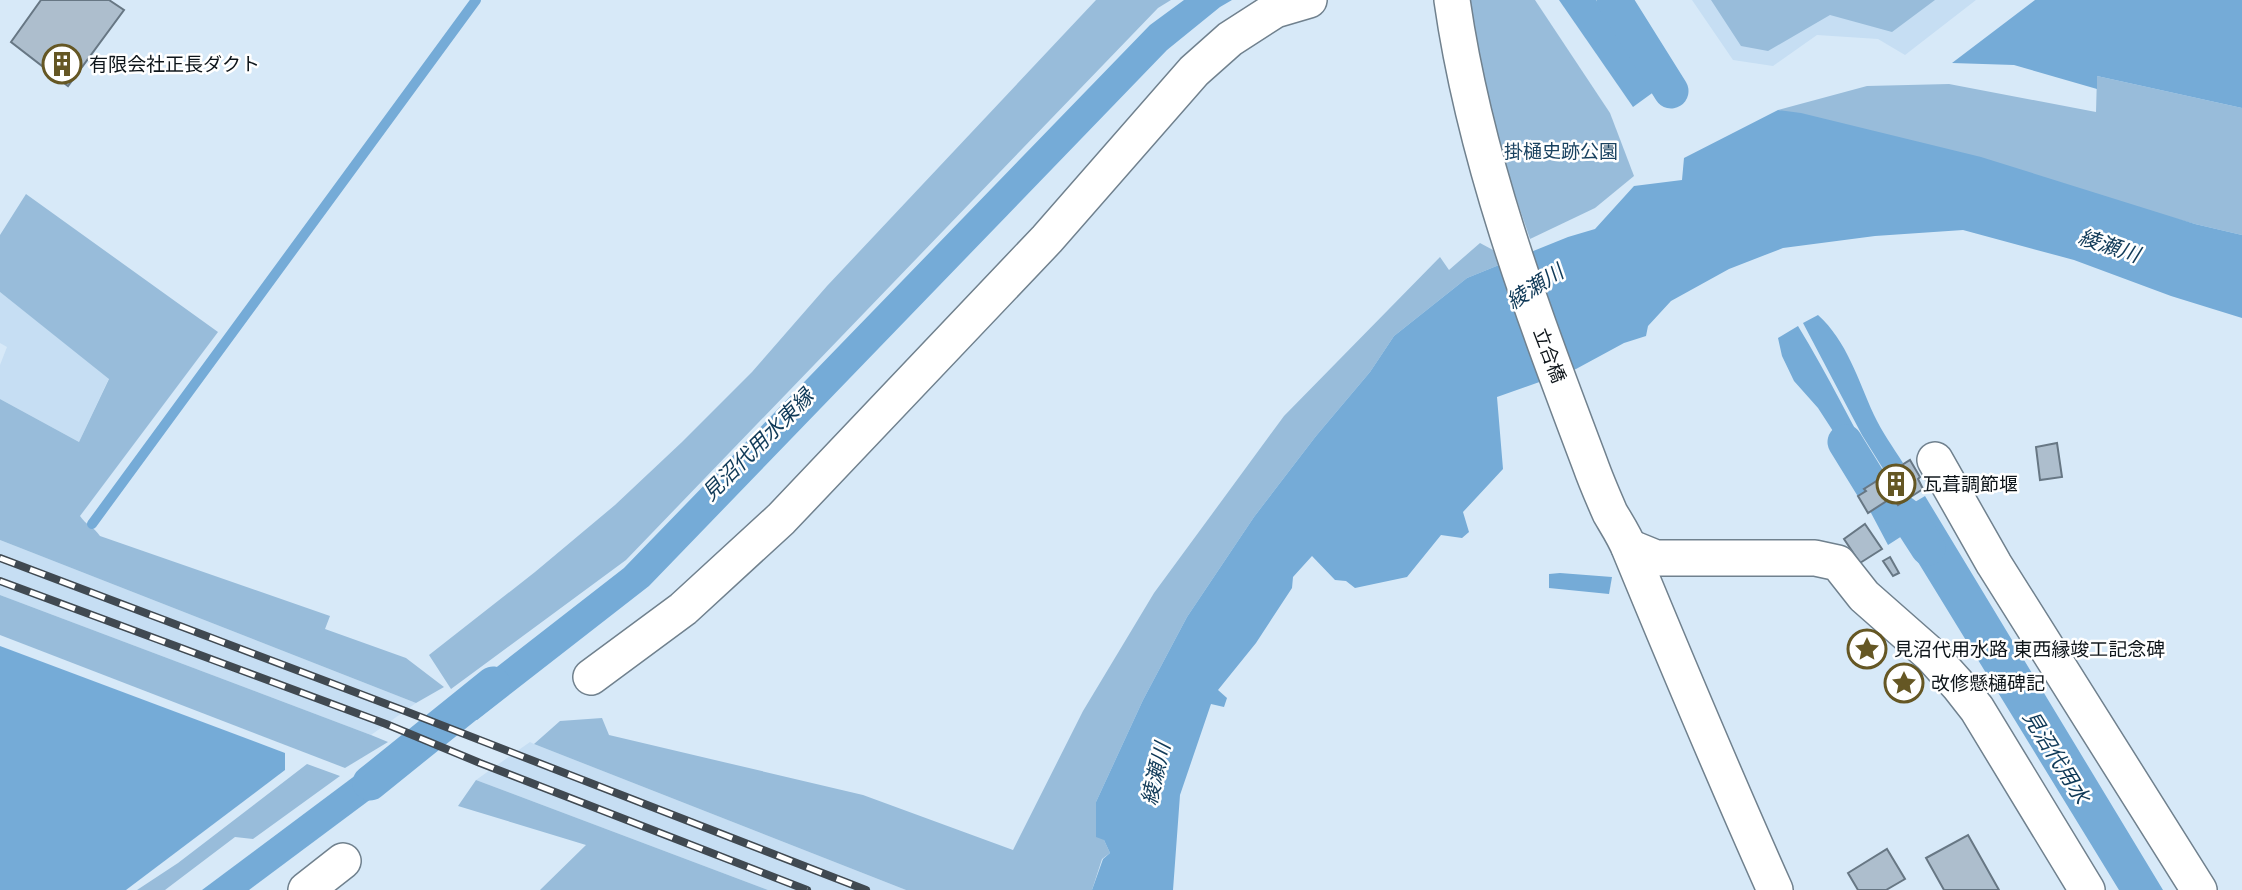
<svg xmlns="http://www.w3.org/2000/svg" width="2242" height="890" font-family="Inter,'Noto Sans JP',sans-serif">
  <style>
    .built { fill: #c6def3 }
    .green { fill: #98bcda }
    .water { fill: #75abd7 }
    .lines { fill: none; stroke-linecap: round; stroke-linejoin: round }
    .stream { stroke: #75abd7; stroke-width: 10 }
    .canal { stroke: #75abd7; stroke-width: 35 }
    .building { fill: #adbecd; stroke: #677784; stroke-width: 2 }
    .minor-casing { stroke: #70818e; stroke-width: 38 }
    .minor { stroke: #fff; stroke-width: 35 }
    .rail-casing { stroke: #404951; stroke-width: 8 }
    .rail { stroke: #fff; stroke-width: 5; stroke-dasharray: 16; stroke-linecap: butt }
    .labels { text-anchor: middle; stroke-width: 5; stroke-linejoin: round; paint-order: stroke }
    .poi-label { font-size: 19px; fill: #0e151a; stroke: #fff; text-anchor: start }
    .park-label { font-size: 19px; fill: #194260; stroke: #fff }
    .street-label { font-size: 19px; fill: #0e151a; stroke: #fff }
    .water-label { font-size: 21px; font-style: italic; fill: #103a58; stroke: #fff }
  </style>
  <rect width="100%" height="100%" fill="#d7e9f8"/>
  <g class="built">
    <polygon points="1692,0 1976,0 1905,55 1878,39 1817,35 1773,66 1733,60"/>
    <polygon points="0,292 109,378 79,442 0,399 0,365 7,347 0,343"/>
    <polygon points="0,540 416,703 371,735 0,595"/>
    <polygon points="530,742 534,744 906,890 768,890 476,780"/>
  </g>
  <g class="green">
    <polygon points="1096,0 1171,0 1158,8 626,560 451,689 429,655 535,572 615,505 682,442 752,372 827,286"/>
    <polygon points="1470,0 1535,0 1610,113 1634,176 1595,208 1530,239 1484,103"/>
    <polygon points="1711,0 1935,0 1892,32 1830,15 1768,51 1741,46"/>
    <polygon points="2097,76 2242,108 2242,235 2195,224 1778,110 1867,86 1949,84 2096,112"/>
    <path d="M26,194L218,332L80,516C86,525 94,527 100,536L330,616L325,629L406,658L444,687L416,703L0,540V399L79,442L109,379L0,292V235Z"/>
    <polygon points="1480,243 1493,250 1499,265 1467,278 1394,336 1370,372 1316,436 1254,517 1187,617 1143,700 1096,802 1104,840 1110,853 1102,859 1092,890 906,890 534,744 560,721 602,718 609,735 863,795 1013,850 1083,711 1154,593 1284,416 1440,257 1449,270"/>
    <polygon points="0,595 371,735 388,742 345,768 0,635"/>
    <polygon points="307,764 340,776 253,839 235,837 165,890 137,890 178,863"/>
    <polygon points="476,780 768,890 540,890 586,845 458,806"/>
  </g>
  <g class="water">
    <polygon points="1184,0 1232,0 1220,7 1167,50 649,586 477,720 444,708 624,568 1150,25"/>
    <polygon points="1559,0 1596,0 1655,91 1633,107"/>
    <polygon points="1604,0 1633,0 1672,64 1673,83 1662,89"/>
    <polygon points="2035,0 2242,0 2242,108 2097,76 2097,89 2014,65 1952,63"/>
    <polygon points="1778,110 1801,113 1981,157 2195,224 2242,235 2242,318 2171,296 2074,260 1963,230 1875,236 1783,248 1729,269 1671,301 1648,326 1646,336 1624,343 1576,369 1497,397 1503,469 1463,512 1469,532 1462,538 1441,535 1407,577 1355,588 1346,581 1335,580 1312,556 1293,577 1292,588 1256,643 1218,690 1227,698 1224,707 1211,704 1180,795 1173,890 1092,890 1103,859 1110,853 1104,840 1096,837 1096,802 1143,700 1187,617 1254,517 1316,436 1370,372 1394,336 1467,278 1568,237 1595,229 1634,186 1682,180 1684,158"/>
    <path d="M1818,315C1847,341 1858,380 1874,415C1882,432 1893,447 1903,463L1887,475L1862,435L1803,323Z"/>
    <path d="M1798,326C1828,375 1853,427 1881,476L1868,485L1818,408L1794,381L1782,356L1778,338Z"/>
    <polygon points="1925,496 2163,890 2119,890 1902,536 1888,545 1870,511 1891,500 1898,512"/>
    <polygon points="1560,573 1612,577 1609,594 1549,588 1549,574"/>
    <polygon points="0,646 285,753 285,770 126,890 0,890"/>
    <polygon points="392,748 422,761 249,890 202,890"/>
  </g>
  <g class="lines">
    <polyline class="stream" points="92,524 476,0"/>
    <g class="canal">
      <polyline points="1614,0 1671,91"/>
      <polyline points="1845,442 1877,494 1908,517 1928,548"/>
      <polyline points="370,783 493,684"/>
    </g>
  </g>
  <g class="building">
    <polygon points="41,0 109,0 124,10 68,86 11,42"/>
    <polygon points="2057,443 2062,477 2040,480 2036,447"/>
    <polygon points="1910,460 1920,477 1918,479 1923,489 1898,505 1893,497 1868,513 1858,496 1866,491 1864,489"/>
    <polygon points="1865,524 1882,549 1860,563 1844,539"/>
    <polygon points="1890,557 1899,573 1893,576 1883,561"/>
    <polygon points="1968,835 1999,890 1944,890 1926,858"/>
    <polygon points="1887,849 1905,879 1886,890 1858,890 1848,873"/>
  </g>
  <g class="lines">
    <defs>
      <g id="minor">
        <path d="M1452,0C1475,161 1533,313 1590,464C1596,481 1603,497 1610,513C1617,525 1625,537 1630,550C1677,664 1725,778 1775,890"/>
        <polyline points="1935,460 1994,564 2199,890"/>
        <polyline points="1629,547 1656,558 1815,558 1838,563 1864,596 1931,655 1959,686 1977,709 2087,890"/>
        <polyline points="591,677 683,609 781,519 1047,239 1194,71 1230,39 1275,10 1309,0"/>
        <polyline points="306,890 343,861"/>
      </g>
    </defs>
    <use href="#minor" class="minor-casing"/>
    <use href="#minor" class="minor"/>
    <defs>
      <g id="rail">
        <polyline points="0,558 405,711 866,890"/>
        <polyline points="0,581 386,724 480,763 807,890"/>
      </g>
    </defs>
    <use href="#rail" class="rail-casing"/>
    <use href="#rail" class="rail"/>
  </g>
  <defs>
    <symbol id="building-ring" viewBox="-11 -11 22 22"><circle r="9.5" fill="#fff" stroke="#655724" stroke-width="1.5"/><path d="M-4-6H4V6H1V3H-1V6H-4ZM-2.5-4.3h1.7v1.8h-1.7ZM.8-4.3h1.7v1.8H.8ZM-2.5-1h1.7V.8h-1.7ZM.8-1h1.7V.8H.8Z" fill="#655724"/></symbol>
    <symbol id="sight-ring" viewBox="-11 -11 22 22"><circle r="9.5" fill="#fff" stroke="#655724" stroke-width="1.5"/><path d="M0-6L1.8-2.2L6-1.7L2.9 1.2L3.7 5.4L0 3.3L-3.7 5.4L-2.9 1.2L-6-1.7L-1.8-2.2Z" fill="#655724"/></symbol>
  </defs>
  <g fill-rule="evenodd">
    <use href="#building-ring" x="40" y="42" width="44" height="44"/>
    <use href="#building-ring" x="1874" y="462" width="44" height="44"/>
    <use href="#sight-ring" x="1845" y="627" width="44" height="44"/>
    <use href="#sight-ring" x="1882" y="661" width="44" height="44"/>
  </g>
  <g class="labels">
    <g class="poi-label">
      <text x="89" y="71">有限会社正長ダクト</text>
      <text x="1923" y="491">瓦葺調節堰</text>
      <text x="1894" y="656">見沼代用水路 東西縁竣工記念碑</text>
      <text x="1931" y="690">改修懸樋碑記</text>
    </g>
    <g class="park-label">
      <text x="1561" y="158">掛樋史跡公園</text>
    </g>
    <g class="street-label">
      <text transform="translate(1550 355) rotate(69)" y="7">立合橋</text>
    </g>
    <g class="water-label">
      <text transform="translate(2109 246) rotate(18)" y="7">綾瀬川</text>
      <text transform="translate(1535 287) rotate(-33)" y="7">綾瀬川</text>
      <text transform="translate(758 445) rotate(-45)" y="7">見沼代用水東縁</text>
      <text transform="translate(2056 757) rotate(58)" y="7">見沼代用水</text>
      <text transform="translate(1156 774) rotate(-77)" y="7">綾瀬川</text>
    </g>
  </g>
</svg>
